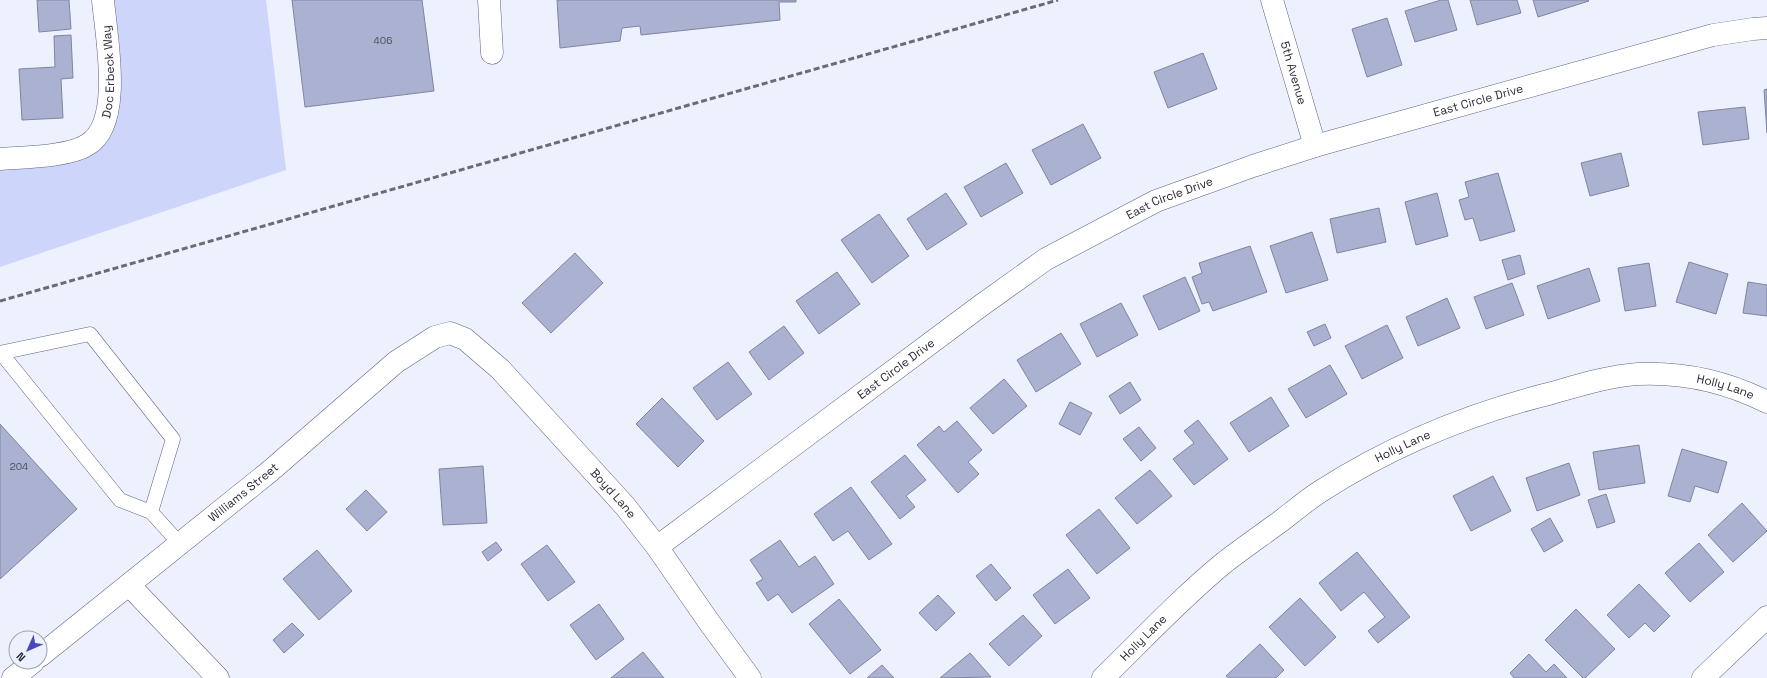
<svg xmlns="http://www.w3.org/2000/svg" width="1767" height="678" font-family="'Space Grotesk',sans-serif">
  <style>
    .green { fill: #ced5fa }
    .building { fill: #abb1d0; stroke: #7f85a2 }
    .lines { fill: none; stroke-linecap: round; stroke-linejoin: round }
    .service-casing { stroke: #606582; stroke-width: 15 }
    .minor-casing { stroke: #606582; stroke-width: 23 }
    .service { stroke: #fff; stroke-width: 14 }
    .minor { stroke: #fff; stroke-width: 22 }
    .rail { stroke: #686b78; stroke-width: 3; stroke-dasharray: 6 3; stroke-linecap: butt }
    .labels { text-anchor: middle; stroke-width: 3; stroke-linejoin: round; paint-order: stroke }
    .number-label { font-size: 10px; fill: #4a4d5f }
    .street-label { font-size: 12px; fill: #2a2c39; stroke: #edf0fd }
  </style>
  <rect width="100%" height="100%" fill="#edf0fd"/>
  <polygon class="green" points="103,0 266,0 286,170 0,267 0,158 69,152 102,131"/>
  <g class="building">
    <polygon points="37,0 69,0 71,29 39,32"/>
    <polygon points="292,0 422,0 434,91 305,107"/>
    <polygon points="557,0 796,0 796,2 779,2 780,20 641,35 640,26 622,28 620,41 560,48"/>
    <polygon points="1441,0 1448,0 1457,30 1415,42 1405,11"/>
    <polygon points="1470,0 1517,0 1521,13 1477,25"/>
    <polygon points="1533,0 1588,0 1589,1 1538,17"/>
    <polygon points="1387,18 1402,65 1367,77 1352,29"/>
    <polygon points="71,35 73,78 61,79 63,118 22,120 19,69 55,67 54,36"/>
    <polygon points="1203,53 1217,89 1168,108 1154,72"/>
    <polygon points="1767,89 1767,133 1764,90"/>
    <polygon points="1745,107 1749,139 1703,145 1698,112"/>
    <polygon points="1083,124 1101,158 1051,185 1032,150"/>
    <polygon points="1621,153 1629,186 1590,196 1581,163"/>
    <polygon points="1006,163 1023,193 981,217 964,187"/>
    <polygon points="1498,173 1515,231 1480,241 1473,218 1465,220 1459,200 1469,197 1465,182"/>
    <polygon points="946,193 967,224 927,250 907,219"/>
    <polygon points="1437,193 1448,236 1416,245 1405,202"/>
    <polygon points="1379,208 1386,242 1337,253 1330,219"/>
    <polygon points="879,214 909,256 872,283 841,240"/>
    <polygon points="1312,232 1328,280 1286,293 1270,246"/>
    <polygon points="1250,246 1267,292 1213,311 1209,302 1202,304 1192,277 1202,273 1199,263"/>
    <polygon points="575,253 603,283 551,333 522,303"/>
    <polygon points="1520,255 1525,274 1508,280 1502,260"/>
    <polygon points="1689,262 1728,274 1716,314 1676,302"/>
    <polygon points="1649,263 1656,306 1625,311 1618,268"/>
    <polygon points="1589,268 1600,301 1548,319 1537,286"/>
    <polygon points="837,272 860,304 819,334 796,301"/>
    <polygon points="1185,277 1200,311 1159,330 1143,296"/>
    <polygon points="1748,282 1767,285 1767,316 1743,313"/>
    <polygon points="1512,283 1524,315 1486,329 1474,297"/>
    <polygon points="1447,298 1460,328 1418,346 1406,317"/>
    <polygon points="1121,303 1138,335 1097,357 1080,324"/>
    <polygon points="1325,324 1331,338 1314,346 1307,332"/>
    <polygon points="1387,325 1403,358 1362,379 1345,346"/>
    <polygon points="784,326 804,353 769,380 749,352"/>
    <polygon points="1061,333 1081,364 1036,392 1017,360"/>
    <polygon points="728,362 752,394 717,420 693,388"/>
    <polygon points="1330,365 1347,394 1306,418 1288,389"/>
    <polygon points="1004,379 1027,406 993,434 970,408"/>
    <polygon points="1130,382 1141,400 1120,414 1109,396"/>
    <polygon points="1271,397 1289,426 1249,452 1230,423"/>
    <polygon points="662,398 704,441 678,467 636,424"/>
    <polygon points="1070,402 1092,413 1080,435 1059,424"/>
    <polygon points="1198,420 1228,459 1194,485 1173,459 1194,443 1184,431"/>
    <polygon points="957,421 982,450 968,462 979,474 958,493 917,445 939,426 944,432"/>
    <polygon points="0,424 77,509 0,579"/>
    <polygon points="1139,427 1156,448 1141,461 1123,439"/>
    <polygon points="1639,445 1645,483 1599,490 1593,452"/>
    <polygon points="1682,449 1727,462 1718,493 1695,486 1690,502 1668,496"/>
    <polygon points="905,455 926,480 906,496 915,507 900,519 871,482"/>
    <polygon points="1569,463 1580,495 1537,511 1526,478"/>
    <polygon points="483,466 487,523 443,525 439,469"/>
    <polygon points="1150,470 1172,496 1137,524 1115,498"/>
    <polygon points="1493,476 1511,511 1471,531 1453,496"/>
    <polygon points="851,487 892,544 869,560 848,531 833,541 814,514"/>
    <polygon points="366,490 387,512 367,531 346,509"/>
    <polygon points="1606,494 1615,522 1597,528 1588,500"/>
    <polygon points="1742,503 1767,531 1733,562 1708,535"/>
    <polygon points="1099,509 1130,548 1097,574 1066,535"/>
    <polygon points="1550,518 1563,541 1544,552 1531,529"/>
    <polygon points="780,540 799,567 815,556 834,584 792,613 778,594 768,601 756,583 763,579 750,560"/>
    <polygon points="496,542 502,550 488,561 482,552"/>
    <polygon points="1699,543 1724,572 1690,602 1665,573"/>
    <polygon points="547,545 575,582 548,601 521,564"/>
    <polygon points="317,550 352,591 319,620 283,579"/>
    <polygon points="1357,552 1410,617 1378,643 1368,631 1385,617 1364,592 1341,611 1319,583"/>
    <polygon points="991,564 1011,588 996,601 976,576"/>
    <polygon points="1068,569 1090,598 1055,624 1033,595"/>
    <polygon points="1639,584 1670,616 1654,632 1645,623 1629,638 1607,615"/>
    <polygon points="938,595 955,613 936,631 919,613"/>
    <polygon points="1300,598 1336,637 1305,666 1269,627"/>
    <polygon points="839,599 881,650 850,674 809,624"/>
    <polygon points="599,604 624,639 596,660 570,625"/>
    <polygon points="1576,609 1615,649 1585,678 1583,678 1545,640"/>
    <polygon points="1023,615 1042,636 1009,666 989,644"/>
    <polygon points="292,623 304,635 284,653 273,640"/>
    <polygon points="1260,644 1284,670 1276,678 1229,678 1226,676"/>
    <polygon points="643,652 664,678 611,678"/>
    <polygon points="970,653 991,677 940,678"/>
    <polygon points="1529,654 1546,672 1554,664 1567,678 1514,678 1510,673"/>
    <polygon points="882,665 894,678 867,678"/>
  </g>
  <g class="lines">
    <defs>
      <g id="service">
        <polyline points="0,353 90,334 173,439 151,512 180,544"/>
        <polyline points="1,353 120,500 151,512"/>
      </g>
      <g id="minor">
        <polyline points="489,0 492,53"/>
        <path id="s1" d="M1272,0L1315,146"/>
        <path id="s2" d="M0,159C23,157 68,157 87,145C124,124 106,36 103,0"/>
        <path id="s3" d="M657,547L979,307L1046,259L1156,201L1253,166L1315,146L1713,35L1753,29L1767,28"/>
        <polyline points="129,585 218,678"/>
        <path id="s4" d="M40,656L269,472L396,362L435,337L450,333L465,339L500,369L625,506L657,547L709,622L750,678"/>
        <polyline points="13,678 33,662"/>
        <path id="s5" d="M1103,678C1143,639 1182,597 1225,562C1243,548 1262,535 1281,521C1294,511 1307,500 1321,491C1391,446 1471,413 1552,393C1580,385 1609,376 1638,374C1682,372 1727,382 1767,402"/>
        <polyline points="1703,678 1767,617"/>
      </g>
    </defs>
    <use href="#service" class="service-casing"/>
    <use href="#minor" class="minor-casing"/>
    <use href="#service" class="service"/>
    <use href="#minor" class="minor"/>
    <polyline class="rail" points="0,301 1058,0"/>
  </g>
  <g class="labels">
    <g class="number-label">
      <text x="383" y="44">406</text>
      <text x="19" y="470">204</text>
    </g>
    <g class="street-label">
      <text dy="4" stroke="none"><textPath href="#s2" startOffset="169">Doc Erbeck Way</textPath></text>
      <text dy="4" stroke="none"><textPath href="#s1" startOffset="76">5th Avenue</textPath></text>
      <text dy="4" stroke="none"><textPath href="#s3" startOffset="946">East Circle Drive</textPath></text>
      <text dy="4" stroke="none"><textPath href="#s3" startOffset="622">East Circle Drive</textPath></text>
      <text dy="4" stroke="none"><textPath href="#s3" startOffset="298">East Circle Drive</textPath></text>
      <text dy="4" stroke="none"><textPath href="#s5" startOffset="717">Holly Lane</textPath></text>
      <text dy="4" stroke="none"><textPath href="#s5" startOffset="381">Holly Lane</textPath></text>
      <text dy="4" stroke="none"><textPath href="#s4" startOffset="261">Williams Street</textPath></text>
      <text dy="4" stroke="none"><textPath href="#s4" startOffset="754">Boyd Lane</textPath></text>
      <text dy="4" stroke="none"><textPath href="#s5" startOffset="57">Holly Lane</textPath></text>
    </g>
  </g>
  <g transform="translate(28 650) rotate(225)"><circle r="19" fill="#edf0fd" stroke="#9fa2af"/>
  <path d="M0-3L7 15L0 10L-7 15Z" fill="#4748bd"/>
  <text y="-6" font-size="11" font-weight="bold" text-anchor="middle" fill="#2a2c39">N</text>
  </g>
</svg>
